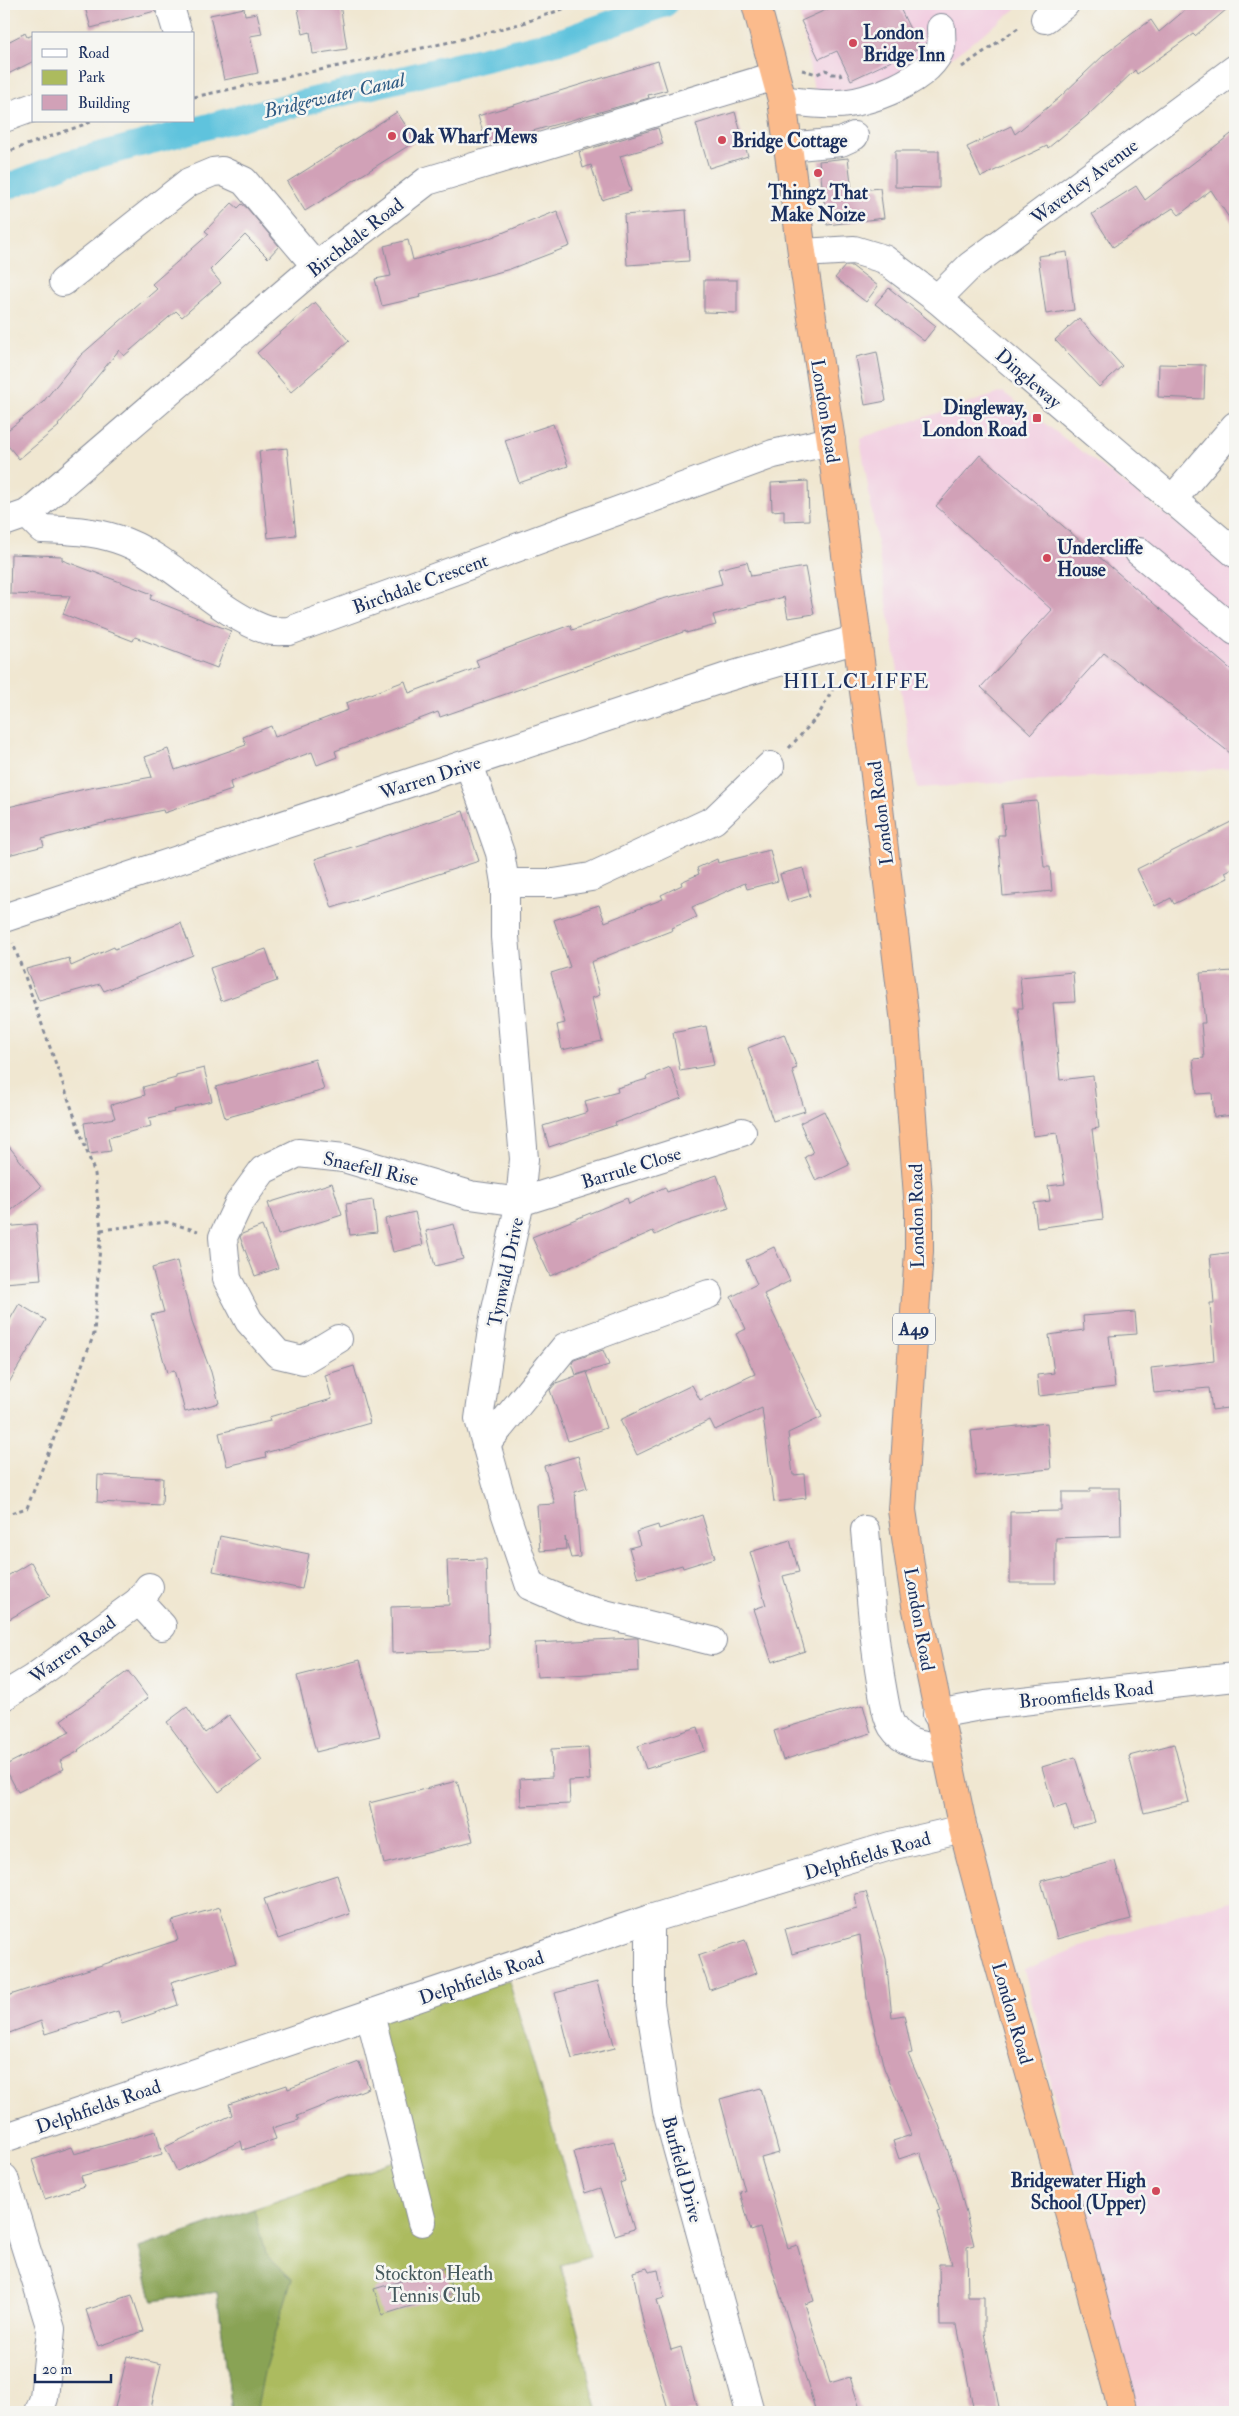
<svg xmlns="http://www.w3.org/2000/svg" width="1239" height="2416" font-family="'IM FELL Double Pica',serif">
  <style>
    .built { fill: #f2cfe1 }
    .green { fill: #acbb5e; stroke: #64755e }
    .forest { fill: #89a355; stroke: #52695a }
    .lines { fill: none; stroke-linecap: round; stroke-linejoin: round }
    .canal { stroke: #5fc3dd; stroke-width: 26 }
    .building { fill: #d1a1b7 }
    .minor-casing { stroke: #868b98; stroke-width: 30 }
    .highway-casing { stroke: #868b98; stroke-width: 30 }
    .path { stroke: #868b98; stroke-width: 3; stroke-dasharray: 4 4; stroke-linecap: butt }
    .minor { stroke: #fff; stroke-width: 28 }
    .highway { stroke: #fbbb8c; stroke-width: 28 }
    .poi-dot { fill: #d1495b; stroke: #f6f6f2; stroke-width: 2 }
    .labels { text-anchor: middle; stroke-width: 5; stroke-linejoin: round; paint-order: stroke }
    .shield { fill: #f6f6f2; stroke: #5d6b8a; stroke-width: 1 }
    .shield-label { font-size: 18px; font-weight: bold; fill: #1b2f5e }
    .poi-label { font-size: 19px; font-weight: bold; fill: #1b2f5e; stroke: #f6f6f2; text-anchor: start }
    .street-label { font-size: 19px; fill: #1b2f5e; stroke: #f6f6f2 }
    .park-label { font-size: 19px; fill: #46595e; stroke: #f6f6f2 }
    .water-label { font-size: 20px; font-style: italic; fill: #2f5b84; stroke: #f6f6f2 }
    .quarter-label { font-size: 21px; letter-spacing: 1px; fill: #1b2f5e; stroke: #f6f6f2 }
  </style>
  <rect width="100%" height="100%" fill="#f6f6f2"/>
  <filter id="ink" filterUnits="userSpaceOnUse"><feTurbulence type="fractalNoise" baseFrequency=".02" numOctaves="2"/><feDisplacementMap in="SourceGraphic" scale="10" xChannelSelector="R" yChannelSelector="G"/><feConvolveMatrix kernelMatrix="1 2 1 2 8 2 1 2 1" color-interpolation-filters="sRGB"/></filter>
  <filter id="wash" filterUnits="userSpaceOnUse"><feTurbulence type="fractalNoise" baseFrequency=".0096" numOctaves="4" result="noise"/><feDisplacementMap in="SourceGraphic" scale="20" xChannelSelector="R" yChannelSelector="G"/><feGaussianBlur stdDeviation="1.12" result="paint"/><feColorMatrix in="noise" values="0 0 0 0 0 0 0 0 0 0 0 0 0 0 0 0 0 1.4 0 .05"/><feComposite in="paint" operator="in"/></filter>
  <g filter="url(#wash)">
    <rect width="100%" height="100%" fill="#f0e7d1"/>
    <g class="built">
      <polygon points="798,4 1013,4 1016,9 917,84 819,118"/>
      <polygon points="1003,392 1235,567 1235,768 917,788 860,438"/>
      <polygon points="1235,1900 1235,2412 1130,2412 1024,1970 1086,1944 1184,1913"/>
    </g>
    <polygon class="green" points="509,1981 590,2257 561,2265 598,2412 232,2412 217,2292 153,2301 139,2248 406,2157 370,2014"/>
    <polygon class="forest" points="254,2209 265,2254 292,2279 265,2368 256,2412 232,2412 217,2292 153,2301 139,2248"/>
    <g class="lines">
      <polyline class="canal" points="4,188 68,163 255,114 564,40 665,4"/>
    </g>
    <g id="blocks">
      <g class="building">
        <polygon points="84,4 154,4 155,11 91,28"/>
        <polygon points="297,4 340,4 347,49 313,54 310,32 303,34"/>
        <polygon points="839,4 898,4 919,48 851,80 837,51 819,59 801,21"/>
        <polygon points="1192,4 1233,4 1195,36 1193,34 1137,74 1135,70 1087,116 1048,148 1047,146 981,177 967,147 1011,126 1015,134 1059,98 1105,54 1133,33 1151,20 1159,32"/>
        <polygon points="244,8 245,15 257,13 262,34 250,36 258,73 224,80 210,15"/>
        <polygon points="25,33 27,37 34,35 34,61 4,76 4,44"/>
        <polygon points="658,61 667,90 648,95 649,98 487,144 478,116"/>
        <polygon points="397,112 416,141 305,211 287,182"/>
        <polygon points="735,112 748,156 709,168 696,124"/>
        <polygon points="658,128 663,144 620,156 631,191 602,200 591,165 583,168 579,152"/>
        <polygon points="1235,131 1235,227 1211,190 1179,215 1173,208 1113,247 1092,214 1136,186 1145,200"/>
        <polygon points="895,151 939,151 939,188 895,187"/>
        <polygon points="848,158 852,191 880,188 884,218 827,225 819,161"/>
        <polygon points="232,203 238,208 242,204 247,208 279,246 268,258 245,235 210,270 221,283 182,317 176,311 124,356 119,350 58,425 59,426 19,459 4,441 4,433 43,402 81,355 157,289 152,284 209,234 205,231"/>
        <polygon points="686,210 689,261 627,265 624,215"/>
        <polygon points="557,211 570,246 510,269 420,294 421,297 382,306 375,279 391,276 384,246 408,240 413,260 487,239"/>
        <polygon points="1067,252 1074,310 1046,314 1038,256"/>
        <polygon points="845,266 852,266 878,286 866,302 835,278"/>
        <polygon points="704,280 737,280 737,313 704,312"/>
        <polygon points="889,288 936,326 924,341 875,304"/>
        <polygon points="315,302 349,341 291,392 257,353"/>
        <polygon points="1079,318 1122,366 1099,387 1055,340"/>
        <polygon points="877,352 886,401 865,405 856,357"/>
        <polygon points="1159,364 1205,365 1204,399 1158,397"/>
        <polygon points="553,424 568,466 519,483 505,440"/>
        <polygon points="287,448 296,535 268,538 259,451"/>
        <polygon points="980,455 1235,673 1235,757 1104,653 1031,734 981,687 1052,610 936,506"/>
        <polygon points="808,481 809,520 784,521 784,510 772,511 771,483"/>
        <polygon points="11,554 62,556 62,560 152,594 150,599 231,631 217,668 135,637 133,641 63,614 70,596 10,594"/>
        <polygon points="747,562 751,576 805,567 814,614 788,618 784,597 713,615 716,625 686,633 686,631 440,717 438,712 335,751 337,757 317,765 312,752 230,782 232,790 164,813 163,810 94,825 42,839 44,846 4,856 4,808 85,789 152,777 145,757 168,749 175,770 246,745 243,737 271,726 275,737 348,710 346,703 405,681 409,693 479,667 476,660 570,625 572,630 662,599 722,584 718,569"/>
        <polygon points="1037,801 1044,867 1050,867 1052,891 1003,896 998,835 1005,835 1002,804"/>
        <polygon points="463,811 479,861 332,908 315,859"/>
        <polygon points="1235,820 1235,867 1225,872 1228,878 1174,904 1171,898 1155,906 1137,869"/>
        <polygon points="770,850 778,881 747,889 745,883 692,907 697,917 672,928 673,930 591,962 600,995 592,998 602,1041 562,1050 557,1025 565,1023 551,973 570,967 554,920 599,905 605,922 663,899 661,895 682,885 681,882 699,874 697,868 717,859 718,863"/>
        <polygon points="803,868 810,896 788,902 780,874"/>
        <polygon points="181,923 193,955 104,991 100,984 39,1001 26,969 69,958 71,966 114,947 115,949"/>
        <polygon points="266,949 277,981 221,1001 210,968"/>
        <polygon points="1234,971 1235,1115 1214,1117 1212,1093 1197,1094 1193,1059 1204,1058 1201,1023 1205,1023 1200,973"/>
        <polygon points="1073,972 1075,1002 1053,1003 1060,1080 1093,1076 1099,1128 1092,1129 1103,1219 1037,1228 1034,1203 1050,1201 1048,1186 1065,1184 1057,1133 1033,1136 1018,1008 1023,1008 1020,977"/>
        <polygon points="706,1026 714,1065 680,1071 673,1033"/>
        <polygon points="784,1034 797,1068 792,1070 805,1111 773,1121 748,1048"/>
        <polygon points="315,1059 324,1090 225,1118 216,1087"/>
        <polygon points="670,1067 682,1098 615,1123 616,1125 549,1147 543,1126 588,1112 585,1101 618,1092 617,1088 647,1079 646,1077"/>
        <polygon points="204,1068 212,1101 173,1110 174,1112 149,1118 151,1126 108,1138 111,1151 89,1154 84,1123 115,1118 111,1105 145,1095 143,1087 176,1078 176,1075"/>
        <polygon points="824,1111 849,1165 816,1181 805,1157 813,1153 800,1123"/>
        <polygon points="4,1140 41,1187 4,1216"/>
        <polygon points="717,1175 729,1208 676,1225 655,1235 653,1231 550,1276 532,1237 627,1198 629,1204 665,1187 667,1192"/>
        <polygon points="332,1183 342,1215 278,1235 268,1203"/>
        <polygon points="373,1200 377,1232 350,1235 346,1204"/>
        <polygon points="415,1212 423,1245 393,1252 385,1219"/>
        <polygon points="36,1224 41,1280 4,1283 4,1227"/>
        <polygon points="454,1224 463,1259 435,1266 426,1231"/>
        <polygon points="262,1226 278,1268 255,1276 240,1237 242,1234"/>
        <polygon points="774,1247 790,1281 764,1294 822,1417 788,1433 793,1475 804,1474 806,1498 774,1502 762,1408 715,1430 710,1420 637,1455 620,1420 692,1385 700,1400 755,1374 736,1334 746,1329 731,1297 757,1284 746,1260"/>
        <polygon points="1235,1252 1235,1407 1212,1410 1209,1388 1154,1393 1151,1368 1214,1361 1210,1303 1214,1303 1210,1255"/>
        <polygon points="177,1261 193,1325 211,1372 219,1403 185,1412 174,1370 167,1373 151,1315 164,1312 152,1268"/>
        <polygon points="19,1304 46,1320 4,1391 4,1330"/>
        <polygon points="1135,1312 1137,1334 1109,1336 1115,1387 1039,1396 1037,1375 1054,1373 1049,1335 1084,1330 1083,1316"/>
        <polygon points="603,1350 609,1365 576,1375 572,1363 574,1360"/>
        <polygon points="354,1366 370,1423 265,1453 266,1457 227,1466 219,1433 270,1421 269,1417 332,1399 325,1375"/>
        <polygon points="587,1372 606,1428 568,1441 550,1390 556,1383"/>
        <polygon points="1047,1423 1051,1469 976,1476 971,1431"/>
        <polygon points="578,1456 587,1488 575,1492 580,1557 571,1558 565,1537 566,1549 540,1551 537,1505 555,1504 544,1466"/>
        <polygon points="98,1475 163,1478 162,1505 97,1502"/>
        <polygon points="1090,1488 1120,1488 1121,1536 1056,1538 1056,1583 1010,1583 1010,1512 1062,1511 1062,1492 1090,1492"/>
        <polygon points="702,1515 715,1558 683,1568 682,1565 638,1578 629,1548 640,1545 636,1532 658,1525 659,1529"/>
        <polygon points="220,1536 309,1554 302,1589 213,1571"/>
        <polygon points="790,1540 799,1572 783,1576 805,1651 772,1662 754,1609 766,1605 750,1552"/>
        <polygon points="486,1559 489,1649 392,1653 391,1607 449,1605 447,1560"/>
        <polygon points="31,1562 50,1596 4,1622 4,1578"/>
        <polygon points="634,1638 638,1638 639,1671 537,1677 535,1643"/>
        <polygon points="360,1660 380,1736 316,1752 297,1676"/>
        <polygon points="128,1671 148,1698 78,1750 79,1751 60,1761 64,1769 18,1792 4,1766 70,1732 61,1720"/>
        <polygon points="863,1705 871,1733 783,1760 774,1731"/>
        <polygon points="187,1707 205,1733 229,1715 262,1760 219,1792 167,1722"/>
        <polygon points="698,1727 705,1751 646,1769 638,1746"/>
        <polygon points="1174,1744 1189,1802 1144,1813 1129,1756"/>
        <polygon points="588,1747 590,1780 569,1781 570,1804 521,1806 520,1779 552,1777 551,1749"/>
        <polygon points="1075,1757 1095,1822 1073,1828 1066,1805 1054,1809 1042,1767"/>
        <polygon points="457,1781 473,1841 384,1864 369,1803"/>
        <polygon points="1115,1861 1131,1919 1057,1939 1041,1881"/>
        <polygon points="337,1875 350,1914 278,1939 264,1899"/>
        <polygon points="866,1892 886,1959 892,2017 904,2015 912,2053 908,2054 939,2125 957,2178 974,2245 967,2247 968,2297 984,2297 984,2333 1000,2412 974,2412 957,2325 940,2325 939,2264 952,2264 937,2212 940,2211 920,2152 899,2159 893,2141 911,2135 884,2068 867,1998 860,1935 792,1954 785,1929 857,1909 855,1894"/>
        <polygon points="220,1907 236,1963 171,1982 178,2005 122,2024 118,2011 45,2034 41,2021 4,2035 4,1997 178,1940 172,1921"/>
        <polygon points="745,1940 757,1973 710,1990 698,1956"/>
        <polygon points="597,1982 615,2048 572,2059 555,1993"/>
        <polygon points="359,2062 369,2088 297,2116 299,2120 272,2128 276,2139 243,2150 241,2141 177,2171 165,2147 232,2115 229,2104 287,2085 288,2089"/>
        <polygon points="761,2088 779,2153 761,2158 788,2248 797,2245 814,2301 805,2304 830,2383 850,2377 861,2412 816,2412 760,2228 751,2231 740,2192 745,2191 720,2099"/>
        <polygon points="156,2131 162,2154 81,2176 84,2186 45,2199 32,2160 71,2147 74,2154"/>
        <polygon points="614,2141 625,2181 620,2183 634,2229 615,2235 600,2188 585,2193 574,2152"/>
        <polygon points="445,2268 453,2293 382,2315 374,2289"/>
        <polygon points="647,2268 649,2272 658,2270 664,2298 657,2300 671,2350 681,2347 698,2412 669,2412 644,2326 633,2272"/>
        <polygon points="132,2295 144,2331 98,2346 86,2310"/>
        <polygon points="127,2356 161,2364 150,2412 114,2412"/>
      </g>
    </g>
  </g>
  <g filter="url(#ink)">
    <use href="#blocks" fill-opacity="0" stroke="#868b98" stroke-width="1"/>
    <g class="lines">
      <defs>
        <g id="minor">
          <polyline points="169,4 178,34"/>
          <polyline points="1045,19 1065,4"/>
          <path d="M782,100C800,102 818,105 836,104C867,104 931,80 941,47C942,42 941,34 941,28"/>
          <polyline points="4,118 34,107"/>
          <polyline points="787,147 841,142 854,136"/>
          <polyline points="802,253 854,250 884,259 937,299 1235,553"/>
          <polyline points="63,282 189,182 213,172 222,171 244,181 316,266"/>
          <polyline points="937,299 970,266 1235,69"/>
          <polyline points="1172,500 1235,426"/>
          <path d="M27,514L42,529C68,530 93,531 117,539C171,556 214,612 267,630C273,632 282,631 289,631L773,454L831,441"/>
          <polyline points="4,522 27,514 316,266 427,181 775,76"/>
          <polyline points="1139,552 1235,631"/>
          <polyline points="469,764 500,853 505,883 505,937 524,1159 520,1202 493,1323 479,1419 505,1512 530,1586 581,1608 712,1641"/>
          <polyline points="505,883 554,883 591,877 714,820 770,766"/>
          <polyline points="4,918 724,678 857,639"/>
          <polyline points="338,1339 303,1360 278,1354 249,1321 227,1279 223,1237 239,1203 263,1170 298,1153 344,1158 470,1195 520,1202 742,1132"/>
          <polyline points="486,1444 565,1347 709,1294"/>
          <path d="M865,1530C870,1584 873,1640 883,1693C885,1703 886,1716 892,1726C905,1746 924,1746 945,1749"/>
          <polyline points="149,1587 139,1601 162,1626"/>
          <polyline points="4,1696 32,1679 139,1601"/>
          <polyline points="937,1714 986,1705 1235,1677"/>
          <polyline points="650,1919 650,2003 667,2111 750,2412"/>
          <polyline points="370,2014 422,2222"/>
          <polyline points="4,2138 650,1919 890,1846 963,1829"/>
          <polyline points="4,2178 51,2329 44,2398 39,2412"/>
        </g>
        <polyline id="highway" points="756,4 782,100 802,253 831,441 874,767 905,1023 919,1210 919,1251 902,1510 916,1605 963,1829 999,1964 1079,2247 1123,2412"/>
      </defs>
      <use href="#minor" class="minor-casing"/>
      <use href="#highway" class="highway-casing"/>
      <g class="path">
        <polyline points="962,67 1021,26"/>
        <polyline points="802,70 817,74 826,70 832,74 840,74 841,77"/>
        <polyline points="194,97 450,42 523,23 577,4"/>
        <polyline points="4,153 94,121"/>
        <polyline points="789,748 818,716 835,685"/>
        <polyline points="101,1230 166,1222 198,1231"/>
        <polyline points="4,1515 27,1508 94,1334 101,1230 95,1174 13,943"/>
      </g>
      <use href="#minor" class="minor"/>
      <use href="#highway" class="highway"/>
    </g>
  </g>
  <g class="poi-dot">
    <circle cx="853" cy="43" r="5"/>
    <circle cx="392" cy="136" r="5"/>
    <circle cx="722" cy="140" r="5"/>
    <circle cx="818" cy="173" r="5"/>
    <rect x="1032" y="413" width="10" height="10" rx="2.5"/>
    <circle cx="1047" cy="558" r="5"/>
    <circle cx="1156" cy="2191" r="5"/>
  </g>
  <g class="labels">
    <rect class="shield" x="893" y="1313.5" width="42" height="31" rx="4"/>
    <g class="shield-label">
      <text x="914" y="1335">A49</text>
    </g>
    <g class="poi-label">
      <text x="863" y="39">London<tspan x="863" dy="22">Bridge Inn</tspan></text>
      <text x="402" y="143">Oak Wharf Mews</text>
      <text x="732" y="147">Bridge Cottage</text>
      <text x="818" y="199" text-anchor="middle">Thingz That<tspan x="818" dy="22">Make Noize</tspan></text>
      <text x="1027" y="414" text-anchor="end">Dingleway,<tspan x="1027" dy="22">London Road</tspan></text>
      <text x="1057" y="554">Undercliffe<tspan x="1057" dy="22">House</tspan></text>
      <text x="1146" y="2187" text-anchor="end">Bridgewater High<tspan x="1146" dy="22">School (Upper)</tspan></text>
    </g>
    <g class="street-label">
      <text transform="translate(1084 181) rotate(-37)" y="7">Waverley Avenue</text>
      <text transform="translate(355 237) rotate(-38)" y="7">Birchdale Road</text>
      <text transform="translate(1029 378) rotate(41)" y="7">Dingleway</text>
      <text transform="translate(826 411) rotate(81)" y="7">London Road</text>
      <text transform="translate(420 583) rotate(-20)" y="7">Birchdale Crescent</text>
      <text transform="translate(430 777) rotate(-18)" y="7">Warren Drive</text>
      <text transform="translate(880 813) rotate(-97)" y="7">London Road</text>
      <text transform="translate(631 1167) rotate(-17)" y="7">Barrule Close</text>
      <text transform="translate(371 1168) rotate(13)" y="7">Snaefell Rise</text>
      <text transform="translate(916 1216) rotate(-91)" y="7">London Road</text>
      <text transform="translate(505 1272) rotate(-78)" y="7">Tynwald Drive</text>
      <text transform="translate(920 1619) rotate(80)" y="7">London Road</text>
      <text transform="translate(72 1649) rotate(-36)" y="7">Warren Road</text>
      <text transform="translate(1086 1694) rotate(-6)" y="7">Broomfields Road</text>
      <text transform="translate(867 1855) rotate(-16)" y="7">Delphfields Road</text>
      <text transform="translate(481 1977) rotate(-19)" y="7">Delphfields Road</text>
      <text transform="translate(1013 2013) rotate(74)" y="7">London Road</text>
      <text transform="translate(98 2106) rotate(-19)" y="7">Delphfields Road</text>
      <text transform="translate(683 2169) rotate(75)" y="7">Burfield Drive</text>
    </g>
    <g class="park-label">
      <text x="434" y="2280">Stockton Heath<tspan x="434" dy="22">Tennis Club</tspan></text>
    </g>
    <g class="water-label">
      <text transform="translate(334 95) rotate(-13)" y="7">Bridgewater Canal</text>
    </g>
    <g class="quarter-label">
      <text x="856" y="688">HILLCLIFFE</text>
    </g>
  </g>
  <rect width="1239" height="2416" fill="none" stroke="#f6f6f2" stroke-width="20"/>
  <rect x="32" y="32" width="162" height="90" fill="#f6f6f2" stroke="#9ea6b7"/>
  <rect x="42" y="49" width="25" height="8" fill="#ffffff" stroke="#9ea6b7"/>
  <text x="78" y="58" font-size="15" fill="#1b2f5e">Road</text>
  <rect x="42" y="70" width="25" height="15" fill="#acbb5e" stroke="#9ea6b7"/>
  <text x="78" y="82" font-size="15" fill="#1b2f5e">Park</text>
  <rect x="42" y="95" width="25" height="15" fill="#d1a1b7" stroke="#9ea6b7"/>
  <text x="78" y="108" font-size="15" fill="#1b2f5e">Building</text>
  <path d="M35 2374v8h76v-8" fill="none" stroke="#1b2f5e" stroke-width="2.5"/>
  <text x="42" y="2374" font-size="15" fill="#1b2f5e" stroke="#f6f6f2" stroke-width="4" paint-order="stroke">20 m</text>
</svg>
